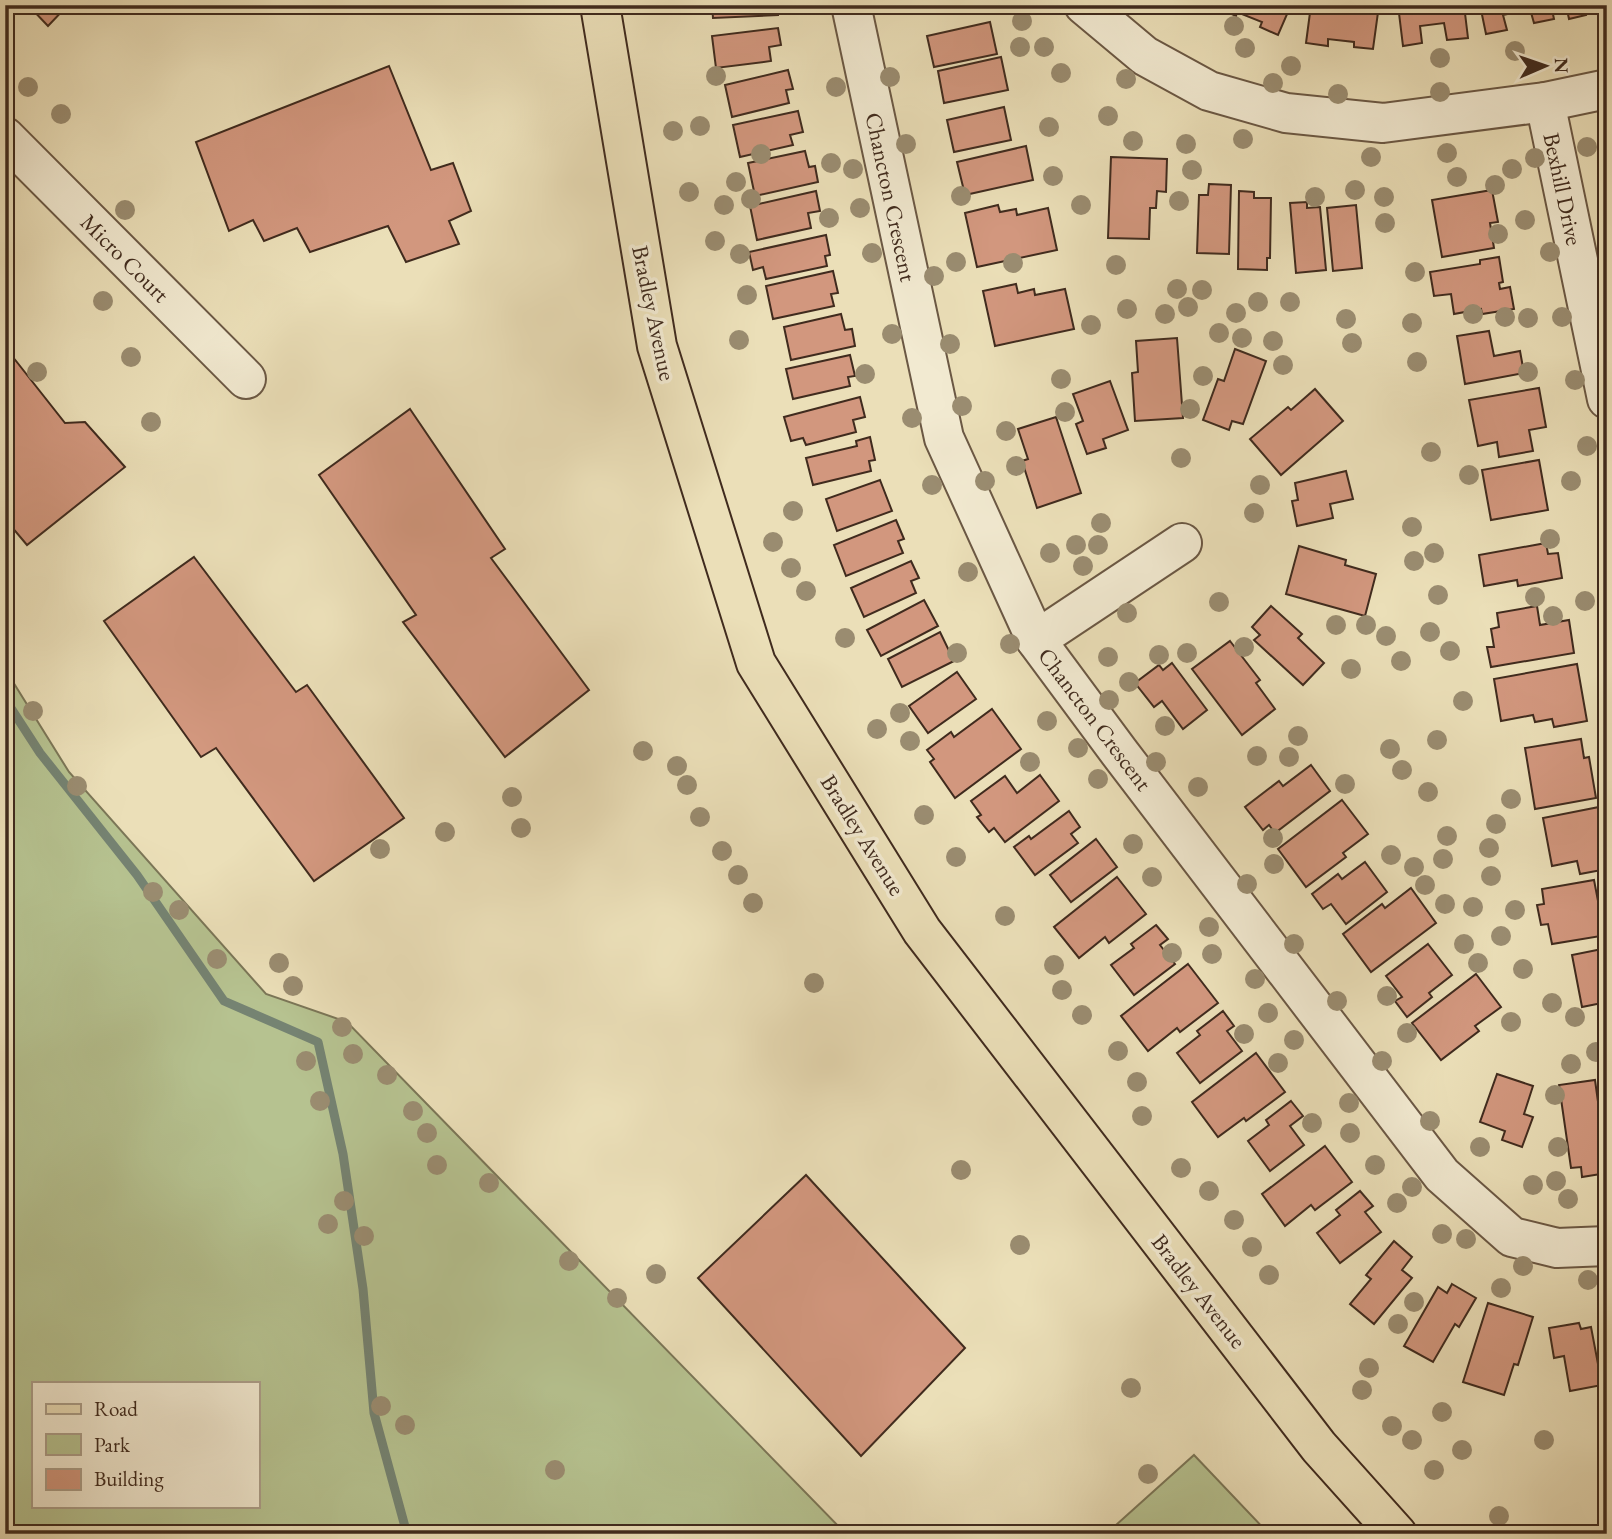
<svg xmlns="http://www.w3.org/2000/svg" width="1612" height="1539" font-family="'EB Garamond',serif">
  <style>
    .green { fill: #b6c290; stroke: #7b7657; stroke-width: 2; fill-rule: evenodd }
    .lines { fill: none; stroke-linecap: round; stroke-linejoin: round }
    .stream { stroke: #758372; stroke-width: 9 }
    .building { fill: #d2977e; stroke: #402b1e; stroke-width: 2 }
    .minor-casing { stroke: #6b5844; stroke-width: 42 }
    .major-casing { stroke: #402b1e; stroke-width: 42 }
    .minor { stroke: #f2ead1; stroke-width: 38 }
    .major { stroke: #ebdfb8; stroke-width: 38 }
    .tree { fill: #9a8c70 }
    .labels { text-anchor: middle; stroke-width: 7; stroke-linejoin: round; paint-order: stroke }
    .street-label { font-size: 23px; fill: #402b1e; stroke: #f2ead1 }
  </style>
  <rect width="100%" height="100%" fill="#ebdfb8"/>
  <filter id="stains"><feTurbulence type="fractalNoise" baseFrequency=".00286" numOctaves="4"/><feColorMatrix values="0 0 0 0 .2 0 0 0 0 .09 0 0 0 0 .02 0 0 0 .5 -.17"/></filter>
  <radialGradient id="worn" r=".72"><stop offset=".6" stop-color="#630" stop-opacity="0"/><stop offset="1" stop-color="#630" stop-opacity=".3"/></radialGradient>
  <g class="green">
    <path d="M5,669L69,772L266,994L347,1022L846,1534H5ZM33,1383H257V1506H33Z"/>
    <polygon points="1194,1455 1269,1534 1106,1534"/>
  </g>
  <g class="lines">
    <polyline class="stream" points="5,699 40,753 137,875 224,1001 318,1042 343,1154 363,1289 374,1413 407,1534"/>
  </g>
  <g class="building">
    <polygon points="28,5 68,5 48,26"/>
    <polygon points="712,5 778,5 778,15 713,18"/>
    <polygon points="1218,5 1291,5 1278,35 1260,27 1262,22 1237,12 1236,16 1217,8"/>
    <polygon points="1311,5 1379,5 1373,49 1354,47 1354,42 1328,39 1328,46 1306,43"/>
    <polygon points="1398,5 1464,5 1468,38 1447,40 1444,23 1420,26 1422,43 1403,46"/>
    <polygon points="1480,5 1551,5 1554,19 1534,23 1530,9 1503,15 1507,30 1486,34"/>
    <polygon points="1566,5 1584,5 1586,15 1569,19"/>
    <polygon points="990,22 997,54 934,67 927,36"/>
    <polygon points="778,28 781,45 769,47 771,61 716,68 712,36"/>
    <polygon points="1001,57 1008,90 944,103 938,71"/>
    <polygon points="389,66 431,170 453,163 471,211 449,221 459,244 406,262 388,226 310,252 297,228 264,241 253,220 229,231 196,142"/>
    <polygon points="788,70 793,89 786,90 789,103 732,117 725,85"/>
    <polygon points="1004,107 1011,140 954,152 947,120"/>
    <polygon points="798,111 803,132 790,135 793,145 740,157 733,125"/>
    <polygon points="1026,146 1033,180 965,195 957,162"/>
    <polygon points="805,151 809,167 815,166 818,182 755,196 748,163"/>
    <polygon points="1111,157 1167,159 1166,192 1157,191 1156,208 1150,208 1149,239 1108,238"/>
    <polygon points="1209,184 1231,185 1229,254 1197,253 1199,195 1208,195"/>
    <polygon points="1492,190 1498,222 1490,223 1494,248 1442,257 1432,200"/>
    <polygon points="816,191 820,211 808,213 811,228 757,240 750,206"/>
    <polygon points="1239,191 1254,192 1254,198 1271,198 1270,258 1267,258 1267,270 1238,269"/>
    <polygon points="1307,202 1307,208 1320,207 1326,270 1296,273 1290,203"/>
    <polygon points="998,205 1000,212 1016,209 1017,215 1048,208 1057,250 977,267 965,213"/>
    <polygon points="1356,205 1362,268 1333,271 1327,208"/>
    <polygon points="826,235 830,255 825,256 827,266 766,279 763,267 753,270 749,252"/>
    <polygon points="1499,257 1503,282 1499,283 1500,289 1510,287 1514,309 1482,314 1481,309 1454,314 1451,294 1434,296 1430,272 1480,264 1480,260"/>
    <polygon points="833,271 838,293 831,294 834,306 773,319 766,286"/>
    <polygon points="1016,284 1018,293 1034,289 1035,295 1065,289 1074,329 995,346 983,291"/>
    <polygon points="841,314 845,330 852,329 855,346 791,360 784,327"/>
    <polygon points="1489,331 1494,356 1520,351 1524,373 1465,384 1457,336"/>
    <polygon points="1177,338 1183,418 1135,421 1132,373 1138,372 1136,341"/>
    <polygon points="5,347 65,423 85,422 125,467 27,545 5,519"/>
    <polygon points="1235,349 1266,361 1243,424 1232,421 1229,430 1203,420 1218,379 1224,381"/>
    <polygon points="850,355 855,376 848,377 850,386 793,399 786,369"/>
    <polygon points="1110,381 1128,430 1103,439 1106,448 1087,454 1076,424 1083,421 1073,394"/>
    <polygon points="1539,388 1546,427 1529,430 1533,451 1499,457 1497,442 1478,446 1469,400"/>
    <polygon points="1315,389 1343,421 1281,475 1250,439 1288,407 1291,410"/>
    <polygon points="860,397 865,417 853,420 856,432 806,445 803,438 791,441 784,417"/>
    <polygon points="410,409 505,549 491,558 589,690 505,757 403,622 416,615 319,475"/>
    <polygon points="1056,417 1081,493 1037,508 1022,461 1028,459 1018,429"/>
    <polygon points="870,437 875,460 869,461 871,471 813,485 806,458 857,446 856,441"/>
    <polygon points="1539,460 1548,510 1491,520 1482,470"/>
    <polygon points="1346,471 1353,499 1330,504 1333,518 1297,526 1292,501 1298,500 1295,483"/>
    <polygon points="880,480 892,511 837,531 826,499"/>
    <polygon points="896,520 904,539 898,541 903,553 846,576 834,545"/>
    <polygon points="1546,543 1548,554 1558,553 1562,578 1518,586 1517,580 1484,586 1479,555"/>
    <polygon points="1299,546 1346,560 1345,565 1376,574 1365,616 1286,594"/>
    <polygon points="194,557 296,692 307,685 404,818 314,881 216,748 201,757 104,621"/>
    <polygon points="911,561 919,578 911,581 916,593 864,617 851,588"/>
    <polygon points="924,600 938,626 881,656 867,630"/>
    <polygon points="1271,606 1302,634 1298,638 1324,663 1303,685 1254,640 1260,635 1252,627"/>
    <polygon points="1537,606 1540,625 1569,620 1574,653 1491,667 1487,647 1494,647 1491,629 1499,627 1497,613"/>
    <polygon points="940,632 954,661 902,687 888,659"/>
    <polygon points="1230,641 1260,680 1256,683 1275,709 1242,735 1192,669"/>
    <polygon points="1172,663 1207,710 1183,729 1162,701 1154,707 1135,683 1159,665 1163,670"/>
    <polygon points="1577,664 1587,721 1554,727 1552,719 1535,722 1533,715 1501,721 1494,679"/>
    <polygon points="957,672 976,699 928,733 909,706"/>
    <polygon points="992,709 1021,749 955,798 930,762 934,759 927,750 951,732 954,737"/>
    <polygon points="1581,739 1584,758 1589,757 1596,798 1535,809 1525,748"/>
    <polygon points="1311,765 1330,791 1275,833 1269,825 1263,830 1245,807 1279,781 1283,786"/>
    <polygon points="1040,775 1059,801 1005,842 994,828 989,832 977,817 981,815 971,801 1005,776 1017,793"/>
    <polygon points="1342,800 1368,834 1343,853 1346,857 1306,887 1278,849"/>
    <polygon points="1599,807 1607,852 1607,869 1580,874 1577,861 1552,866 1543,818"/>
    <polygon points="1069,811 1080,827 1071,834 1078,843 1035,875 1014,847 1029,836 1031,839"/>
    <polygon points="1096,839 1117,867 1071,902 1050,875"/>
    <polygon points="1365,862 1387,892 1346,924 1331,904 1323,909 1312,894 1338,874 1342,879"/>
    <polygon points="1117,877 1146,914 1109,943 1105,937 1079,958 1054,927"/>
    <polygon points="1594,880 1598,901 1607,900 1607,935 1552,944 1548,924 1541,925 1537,905 1544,904 1542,889"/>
    <polygon points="1411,888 1436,923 1371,972 1343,934 1382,904 1385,908"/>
    <polygon points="1156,925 1168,939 1160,945 1175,964 1134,995 1111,965 1134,948 1131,944"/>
    <polygon points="1428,944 1452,975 1429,993 1432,997 1407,1017 1395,1001 1402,997 1386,976"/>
    <polygon points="1607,948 1607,1002 1582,1007 1572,955"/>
    <polygon points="1188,964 1218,1003 1180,1032 1177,1028 1148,1051 1121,1016"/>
    <polygon points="1476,974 1501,1007 1475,1026 1479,1031 1441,1060 1412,1023"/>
    <polygon points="1223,1011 1234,1026 1227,1031 1242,1051 1200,1083 1177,1053 1200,1035 1197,1031"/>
    <polygon points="1256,1053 1285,1092 1246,1121 1244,1118 1218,1137 1192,1102"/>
    <polygon points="1497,1074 1533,1086 1524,1114 1533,1117 1522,1147 1502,1140 1505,1131 1480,1122"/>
    <polygon points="1595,1080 1604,1145 1607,1145 1607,1173 1582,1177 1581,1167 1571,1168 1559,1085"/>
    <polygon points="1291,1101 1303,1116 1290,1126 1304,1145 1270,1171 1248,1141 1269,1125 1266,1120"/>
    <polygon points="1325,1146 1352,1182 1315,1210 1311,1205 1285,1226 1262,1194"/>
    <polygon points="806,1175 965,1348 861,1456 698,1278"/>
    <polygon points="1360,1191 1373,1206 1365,1212 1381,1232 1340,1263 1317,1233 1340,1215 1336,1210"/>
    <polygon points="1394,1241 1412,1257 1402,1270 1412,1278 1374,1324 1350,1304 1371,1279 1366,1275"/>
    <polygon points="1452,1284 1476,1298 1459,1327 1455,1324 1433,1362 1404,1346 1438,1287 1447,1293"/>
    <polygon points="1488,1303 1533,1317 1518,1365 1514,1364 1504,1395 1463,1382"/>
    <polygon points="1579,1323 1581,1329 1591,1327 1602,1385 1570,1391 1564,1356 1554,1358 1549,1328"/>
  </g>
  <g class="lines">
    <defs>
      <g id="minor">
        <polyline points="851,5 944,438 1036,640 1119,752 1442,1175 1512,1237 1557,1248 1607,1246"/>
        <polyline points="1084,5 1145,56 1209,91 1286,113 1383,123 1545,102 1607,89"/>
        <polyline points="1545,102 1607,399"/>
        <polyline points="5,137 246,379"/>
        <polyline points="1036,640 1182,543"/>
      </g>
      <polyline id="major" points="600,5 657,346 756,663 922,931 1319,1447 1397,1534"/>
    </defs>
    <use href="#minor" class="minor-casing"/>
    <use href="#major" class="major-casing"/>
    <use href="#minor" class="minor"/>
    <use href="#major" class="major"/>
  </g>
  <g class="tree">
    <circle cx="1022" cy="21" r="10"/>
    <circle cx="1234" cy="26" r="10"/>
    <circle cx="1020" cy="47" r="10"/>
    <circle cx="1044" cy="47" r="10"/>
    <circle cx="1245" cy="48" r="10"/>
    <circle cx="1515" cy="51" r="10"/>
    <circle cx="1440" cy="58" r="10"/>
    <circle cx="1291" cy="66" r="10"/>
    <circle cx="1061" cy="73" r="10"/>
    <circle cx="716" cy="76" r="10"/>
    <circle cx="890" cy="77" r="10"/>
    <circle cx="1126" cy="79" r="10"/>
    <circle cx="1273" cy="83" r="10"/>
    <circle cx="28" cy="87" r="10"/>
    <circle cx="836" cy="87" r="10"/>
    <circle cx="1440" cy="92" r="10"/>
    <circle cx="1338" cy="94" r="10"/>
    <circle cx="61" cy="114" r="10"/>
    <circle cx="1108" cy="116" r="10"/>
    <circle cx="700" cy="126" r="10"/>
    <circle cx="1049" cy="127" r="10"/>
    <circle cx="673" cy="131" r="10"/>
    <circle cx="1243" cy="139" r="10"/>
    <circle cx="1133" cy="141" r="10"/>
    <circle cx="906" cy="144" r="10"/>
    <circle cx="1186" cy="144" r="10"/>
    <circle cx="1587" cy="147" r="10"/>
    <circle cx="1447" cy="153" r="10"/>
    <circle cx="761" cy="154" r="10"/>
    <circle cx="1371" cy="157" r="10"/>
    <circle cx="1535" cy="158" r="10"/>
    <circle cx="831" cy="163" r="10"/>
    <circle cx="853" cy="169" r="10"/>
    <circle cx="1512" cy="169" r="10"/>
    <circle cx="1192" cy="170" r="10"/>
    <circle cx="1053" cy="176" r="10"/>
    <circle cx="1457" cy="177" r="10"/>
    <circle cx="736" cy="182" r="10"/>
    <circle cx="1495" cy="185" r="10"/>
    <circle cx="1355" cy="190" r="10"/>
    <circle cx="689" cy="192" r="10"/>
    <circle cx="961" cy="196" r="10"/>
    <circle cx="1315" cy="197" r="10"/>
    <circle cx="1384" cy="197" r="10"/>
    <circle cx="751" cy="199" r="10"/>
    <circle cx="1179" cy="201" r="10"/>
    <circle cx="724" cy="205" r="10"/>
    <circle cx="1081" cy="205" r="10"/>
    <circle cx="860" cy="208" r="10"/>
    <circle cx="125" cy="210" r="10"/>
    <circle cx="829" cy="218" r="10"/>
    <circle cx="1525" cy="220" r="10"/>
    <circle cx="1385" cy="223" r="10"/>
    <circle cx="1498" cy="234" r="10"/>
    <circle cx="715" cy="241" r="10"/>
    <circle cx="1550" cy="252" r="10"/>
    <circle cx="872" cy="253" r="10"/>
    <circle cx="740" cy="254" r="10"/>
    <circle cx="956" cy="262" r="10"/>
    <circle cx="1013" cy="263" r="10"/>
    <circle cx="1116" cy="265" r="10"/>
    <circle cx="1415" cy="272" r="10"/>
    <circle cx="934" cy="276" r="10"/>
    <circle cx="1177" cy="289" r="10"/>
    <circle cx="1202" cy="290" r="10"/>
    <circle cx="747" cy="295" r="10"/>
    <circle cx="103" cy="301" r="10"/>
    <circle cx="1258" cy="302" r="10"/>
    <circle cx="1290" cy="302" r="10"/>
    <circle cx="1188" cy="307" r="10"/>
    <circle cx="1127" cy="309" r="10"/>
    <circle cx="1236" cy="313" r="10"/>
    <circle cx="1165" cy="314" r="10"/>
    <circle cx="1473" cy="314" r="10"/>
    <circle cx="1505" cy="317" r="10"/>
    <circle cx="1562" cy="317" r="10"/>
    <circle cx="1528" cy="318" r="10"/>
    <circle cx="1346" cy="319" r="10"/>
    <circle cx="1412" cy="323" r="10"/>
    <circle cx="1091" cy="325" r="10"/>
    <circle cx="1219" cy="333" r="10"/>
    <circle cx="892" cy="334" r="10"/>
    <circle cx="1242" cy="338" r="10"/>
    <circle cx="739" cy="340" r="10"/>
    <circle cx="1273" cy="341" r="10"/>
    <circle cx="1352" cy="343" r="10"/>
    <circle cx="950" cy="344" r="10"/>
    <circle cx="131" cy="357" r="10"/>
    <circle cx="1417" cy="362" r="10"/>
    <circle cx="1283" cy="365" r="10"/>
    <circle cx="37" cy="372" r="10"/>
    <circle cx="1528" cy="372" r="10"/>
    <circle cx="865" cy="374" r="10"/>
    <circle cx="1203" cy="376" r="10"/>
    <circle cx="1061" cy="379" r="10"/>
    <circle cx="1575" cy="380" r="10"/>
    <circle cx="962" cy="406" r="10"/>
    <circle cx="1190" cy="409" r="10"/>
    <circle cx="1065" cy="412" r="10"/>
    <circle cx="912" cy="418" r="10"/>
    <circle cx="151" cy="422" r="10"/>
    <circle cx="1006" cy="431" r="10"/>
    <circle cx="1587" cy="446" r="10"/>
    <circle cx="1431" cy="452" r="10"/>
    <circle cx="1181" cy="458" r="10"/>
    <circle cx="1016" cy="466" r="10"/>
    <circle cx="1469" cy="475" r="10"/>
    <circle cx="985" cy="481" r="10"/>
    <circle cx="1571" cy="481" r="10"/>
    <circle cx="932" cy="485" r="10"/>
    <circle cx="1260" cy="485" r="10"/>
    <circle cx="793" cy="511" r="10"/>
    <circle cx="1254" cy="513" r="10"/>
    <circle cx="1101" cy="523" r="10"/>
    <circle cx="1412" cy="527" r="10"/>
    <circle cx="1550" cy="539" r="10"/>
    <circle cx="773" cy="542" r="10"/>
    <circle cx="1076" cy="545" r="10"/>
    <circle cx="1098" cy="545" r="10"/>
    <circle cx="1050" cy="553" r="10"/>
    <circle cx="1434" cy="553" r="10"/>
    <circle cx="1414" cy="561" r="10"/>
    <circle cx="1083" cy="566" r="10"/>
    <circle cx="791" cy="568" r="10"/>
    <circle cx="968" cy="572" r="10"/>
    <circle cx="806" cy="591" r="10"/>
    <circle cx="1438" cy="595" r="10"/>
    <circle cx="1535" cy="597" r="10"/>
    <circle cx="1585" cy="601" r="10"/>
    <circle cx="1219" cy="602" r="10"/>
    <circle cx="1127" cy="613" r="10"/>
    <circle cx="1553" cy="616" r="10"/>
    <circle cx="1336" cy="625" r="10"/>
    <circle cx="1366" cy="625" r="10"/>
    <circle cx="1430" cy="632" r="10"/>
    <circle cx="1386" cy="636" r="10"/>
    <circle cx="845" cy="638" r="10"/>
    <circle cx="1010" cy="644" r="10"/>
    <circle cx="1244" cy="647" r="10"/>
    <circle cx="1450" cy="651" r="10"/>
    <circle cx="957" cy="653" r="10"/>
    <circle cx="1187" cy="653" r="10"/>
    <circle cx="1159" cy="655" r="10"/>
    <circle cx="1108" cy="657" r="10"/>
    <circle cx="1401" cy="661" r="10"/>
    <circle cx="1351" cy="669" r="10"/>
    <circle cx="1129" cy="682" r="10"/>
    <circle cx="1109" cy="700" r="10"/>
    <circle cx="1463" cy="701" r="10"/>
    <circle cx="33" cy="711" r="10"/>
    <circle cx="900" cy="713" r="10"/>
    <circle cx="1047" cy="721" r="10"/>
    <circle cx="1165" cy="726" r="10"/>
    <circle cx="877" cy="729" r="10"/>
    <circle cx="1298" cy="736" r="10"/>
    <circle cx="1437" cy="740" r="10"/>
    <circle cx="910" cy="741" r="10"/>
    <circle cx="1078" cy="748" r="10"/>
    <circle cx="1390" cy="749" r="10"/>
    <circle cx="643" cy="751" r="10"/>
    <circle cx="1257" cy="756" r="10"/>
    <circle cx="1289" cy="757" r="10"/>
    <circle cx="1030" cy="762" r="10"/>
    <circle cx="1156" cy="762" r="10"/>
    <circle cx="677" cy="766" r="10"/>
    <circle cx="1402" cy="770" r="10"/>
    <circle cx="1098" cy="779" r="10"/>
    <circle cx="1345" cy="784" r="10"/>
    <circle cx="687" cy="785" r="10"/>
    <circle cx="77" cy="786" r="10"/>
    <circle cx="1198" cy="787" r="10"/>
    <circle cx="1428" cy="792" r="10"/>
    <circle cx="512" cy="797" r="10"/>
    <circle cx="1511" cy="799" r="10"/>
    <circle cx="924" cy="815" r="10"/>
    <circle cx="700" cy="817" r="10"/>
    <circle cx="1496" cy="824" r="10"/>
    <circle cx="521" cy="828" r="10"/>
    <circle cx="445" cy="832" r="10"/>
    <circle cx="1447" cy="836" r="10"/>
    <circle cx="1273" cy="838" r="10"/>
    <circle cx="1133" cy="844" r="10"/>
    <circle cx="1489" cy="848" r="10"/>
    <circle cx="380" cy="849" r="10"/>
    <circle cx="722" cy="851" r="10"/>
    <circle cx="1391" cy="855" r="10"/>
    <circle cx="956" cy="857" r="10"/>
    <circle cx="1443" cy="859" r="10"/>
    <circle cx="1274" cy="864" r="10"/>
    <circle cx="1414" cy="867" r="10"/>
    <circle cx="738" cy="875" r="10"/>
    <circle cx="1491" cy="876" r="10"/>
    <circle cx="1152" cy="877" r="10"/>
    <circle cx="1247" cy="884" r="10"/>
    <circle cx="1425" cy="885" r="10"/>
    <circle cx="153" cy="892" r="10"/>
    <circle cx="753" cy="903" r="10"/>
    <circle cx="1445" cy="904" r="10"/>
    <circle cx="1473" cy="907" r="10"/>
    <circle cx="179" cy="910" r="10"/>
    <circle cx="1515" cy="910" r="10"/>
    <circle cx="1005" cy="916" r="10"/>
    <circle cx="1209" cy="927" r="10"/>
    <circle cx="1501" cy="936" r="10"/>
    <circle cx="1294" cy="944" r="10"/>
    <circle cx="1464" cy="944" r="10"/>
    <circle cx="1172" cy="953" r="10"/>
    <circle cx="1212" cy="954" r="10"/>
    <circle cx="217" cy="959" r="10"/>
    <circle cx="279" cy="963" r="10"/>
    <circle cx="1478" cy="963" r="10"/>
    <circle cx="1054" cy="965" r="10"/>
    <circle cx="1523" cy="969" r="10"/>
    <circle cx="1255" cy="979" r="10"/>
    <circle cx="814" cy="983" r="10"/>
    <circle cx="293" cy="986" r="10"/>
    <circle cx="1062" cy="990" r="10"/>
    <circle cx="1387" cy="996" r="10"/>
    <circle cx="1337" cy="1001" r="10"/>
    <circle cx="1552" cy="1003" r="10"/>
    <circle cx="1268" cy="1013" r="10"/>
    <circle cx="1082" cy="1015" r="10"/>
    <circle cx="1575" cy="1017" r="10"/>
    <circle cx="1511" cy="1022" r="10"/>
    <circle cx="342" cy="1027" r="10"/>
    <circle cx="1407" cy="1033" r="10"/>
    <circle cx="1244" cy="1034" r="10"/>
    <circle cx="1294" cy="1040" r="10"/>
    <circle cx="1118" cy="1051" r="10"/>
    <circle cx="1596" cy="1052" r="10"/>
    <circle cx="353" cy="1054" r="10"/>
    <circle cx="306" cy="1061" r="10"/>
    <circle cx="1382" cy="1061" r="10"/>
    <circle cx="1278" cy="1063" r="10"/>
    <circle cx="1571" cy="1064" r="10"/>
    <circle cx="387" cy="1075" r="10"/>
    <circle cx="1137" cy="1082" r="10"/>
    <circle cx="1555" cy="1095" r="10"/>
    <circle cx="320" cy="1101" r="10"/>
    <circle cx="1349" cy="1103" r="10"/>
    <circle cx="413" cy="1111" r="10"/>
    <circle cx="1142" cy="1116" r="10"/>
    <circle cx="1430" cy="1121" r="10"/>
    <circle cx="1312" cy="1123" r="10"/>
    <circle cx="427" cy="1133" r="10"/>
    <circle cx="1350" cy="1133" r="10"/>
    <circle cx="1480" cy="1147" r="10"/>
    <circle cx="1558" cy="1147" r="10"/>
    <circle cx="437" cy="1165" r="10"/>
    <circle cx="1375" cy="1165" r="10"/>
    <circle cx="1181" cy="1168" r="10"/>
    <circle cx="961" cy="1170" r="10"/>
    <circle cx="1556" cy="1181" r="10"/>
    <circle cx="489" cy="1183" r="10"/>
    <circle cx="1533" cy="1185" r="10"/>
    <circle cx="1412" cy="1187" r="10"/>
    <circle cx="1209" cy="1191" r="10"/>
    <circle cx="1568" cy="1199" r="10"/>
    <circle cx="344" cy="1201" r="10"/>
    <circle cx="1397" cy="1203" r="10"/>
    <circle cx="1234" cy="1220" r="10"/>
    <circle cx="328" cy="1224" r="10"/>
    <circle cx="1442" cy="1234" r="10"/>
    <circle cx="364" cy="1236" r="10"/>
    <circle cx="1466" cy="1239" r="10"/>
    <circle cx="1020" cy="1245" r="10"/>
    <circle cx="1252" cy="1247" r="10"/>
    <circle cx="569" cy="1261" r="10"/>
    <circle cx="1523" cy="1266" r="10"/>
    <circle cx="656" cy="1274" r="10"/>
    <circle cx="1269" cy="1275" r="10"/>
    <circle cx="1588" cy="1280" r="10"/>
    <circle cx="1501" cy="1288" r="10"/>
    <circle cx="617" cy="1298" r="10"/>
    <circle cx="1414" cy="1302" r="10"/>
    <circle cx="1398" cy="1324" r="10"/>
    <circle cx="1369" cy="1368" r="10"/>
    <circle cx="1131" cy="1388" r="10"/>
    <circle cx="1362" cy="1390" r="10"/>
    <circle cx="381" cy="1406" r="10"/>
    <circle cx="1442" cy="1412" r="10"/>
    <circle cx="405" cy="1425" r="10"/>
    <circle cx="1392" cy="1426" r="10"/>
    <circle cx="1412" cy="1440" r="10"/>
    <circle cx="1544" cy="1440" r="10"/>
    <circle cx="1462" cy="1450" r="10"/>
    <circle cx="555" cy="1470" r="10"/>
    <circle cx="1434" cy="1470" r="10"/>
    <circle cx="1148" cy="1474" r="10"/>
    <circle cx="1499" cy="1516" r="10"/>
  </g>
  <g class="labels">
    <g class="street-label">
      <text transform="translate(1563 189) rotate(78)" y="8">Bexhill Drive</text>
      <text transform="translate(891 197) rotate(78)" y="8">Chancton Crescent</text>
      <text transform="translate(125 258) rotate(45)" y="8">Micro Court</text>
      <text transform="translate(654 313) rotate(78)" y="8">Bradley Avenue</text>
      <text transform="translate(1095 719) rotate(53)" y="8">Chancton Crescent</text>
      <text transform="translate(863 835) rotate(58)" y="8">Bradley Avenue</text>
      <text transform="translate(1199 1291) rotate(52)" y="8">Bradley Avenue</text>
    </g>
  </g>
  <rect width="1612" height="1539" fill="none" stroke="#ebdfb8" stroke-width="28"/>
  <rect x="7" y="7" width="1598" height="1525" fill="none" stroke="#402b1e" stroke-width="3.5"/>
  <rect x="14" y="14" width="1584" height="1511" fill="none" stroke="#402b1e" stroke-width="2"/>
  <rect x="32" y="1382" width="228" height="126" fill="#f2ead1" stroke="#ab9e89" stroke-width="2"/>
  <rect x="46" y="1404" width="35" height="10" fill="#ebdfb8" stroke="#ab9e89" stroke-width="2"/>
  <text x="94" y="1416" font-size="21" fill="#402b1e">Road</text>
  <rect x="46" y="1434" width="35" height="21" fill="#b6c290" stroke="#ab9e89" stroke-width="2"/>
  <text x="94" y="1452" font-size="21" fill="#402b1e">Park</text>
  <rect x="46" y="1469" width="35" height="21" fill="#d2977e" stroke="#ab9e89" stroke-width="2"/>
  <text x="94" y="1486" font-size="21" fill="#402b1e">Building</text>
  <g transform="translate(1545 66) rotate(88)" stroke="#f2ead1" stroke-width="5" paint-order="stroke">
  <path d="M0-5L12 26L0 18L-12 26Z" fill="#402b1e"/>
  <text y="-10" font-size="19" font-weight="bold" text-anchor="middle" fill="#402b1e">N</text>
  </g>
  <rect width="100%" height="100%" filter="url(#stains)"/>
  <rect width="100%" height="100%" fill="url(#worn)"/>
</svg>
